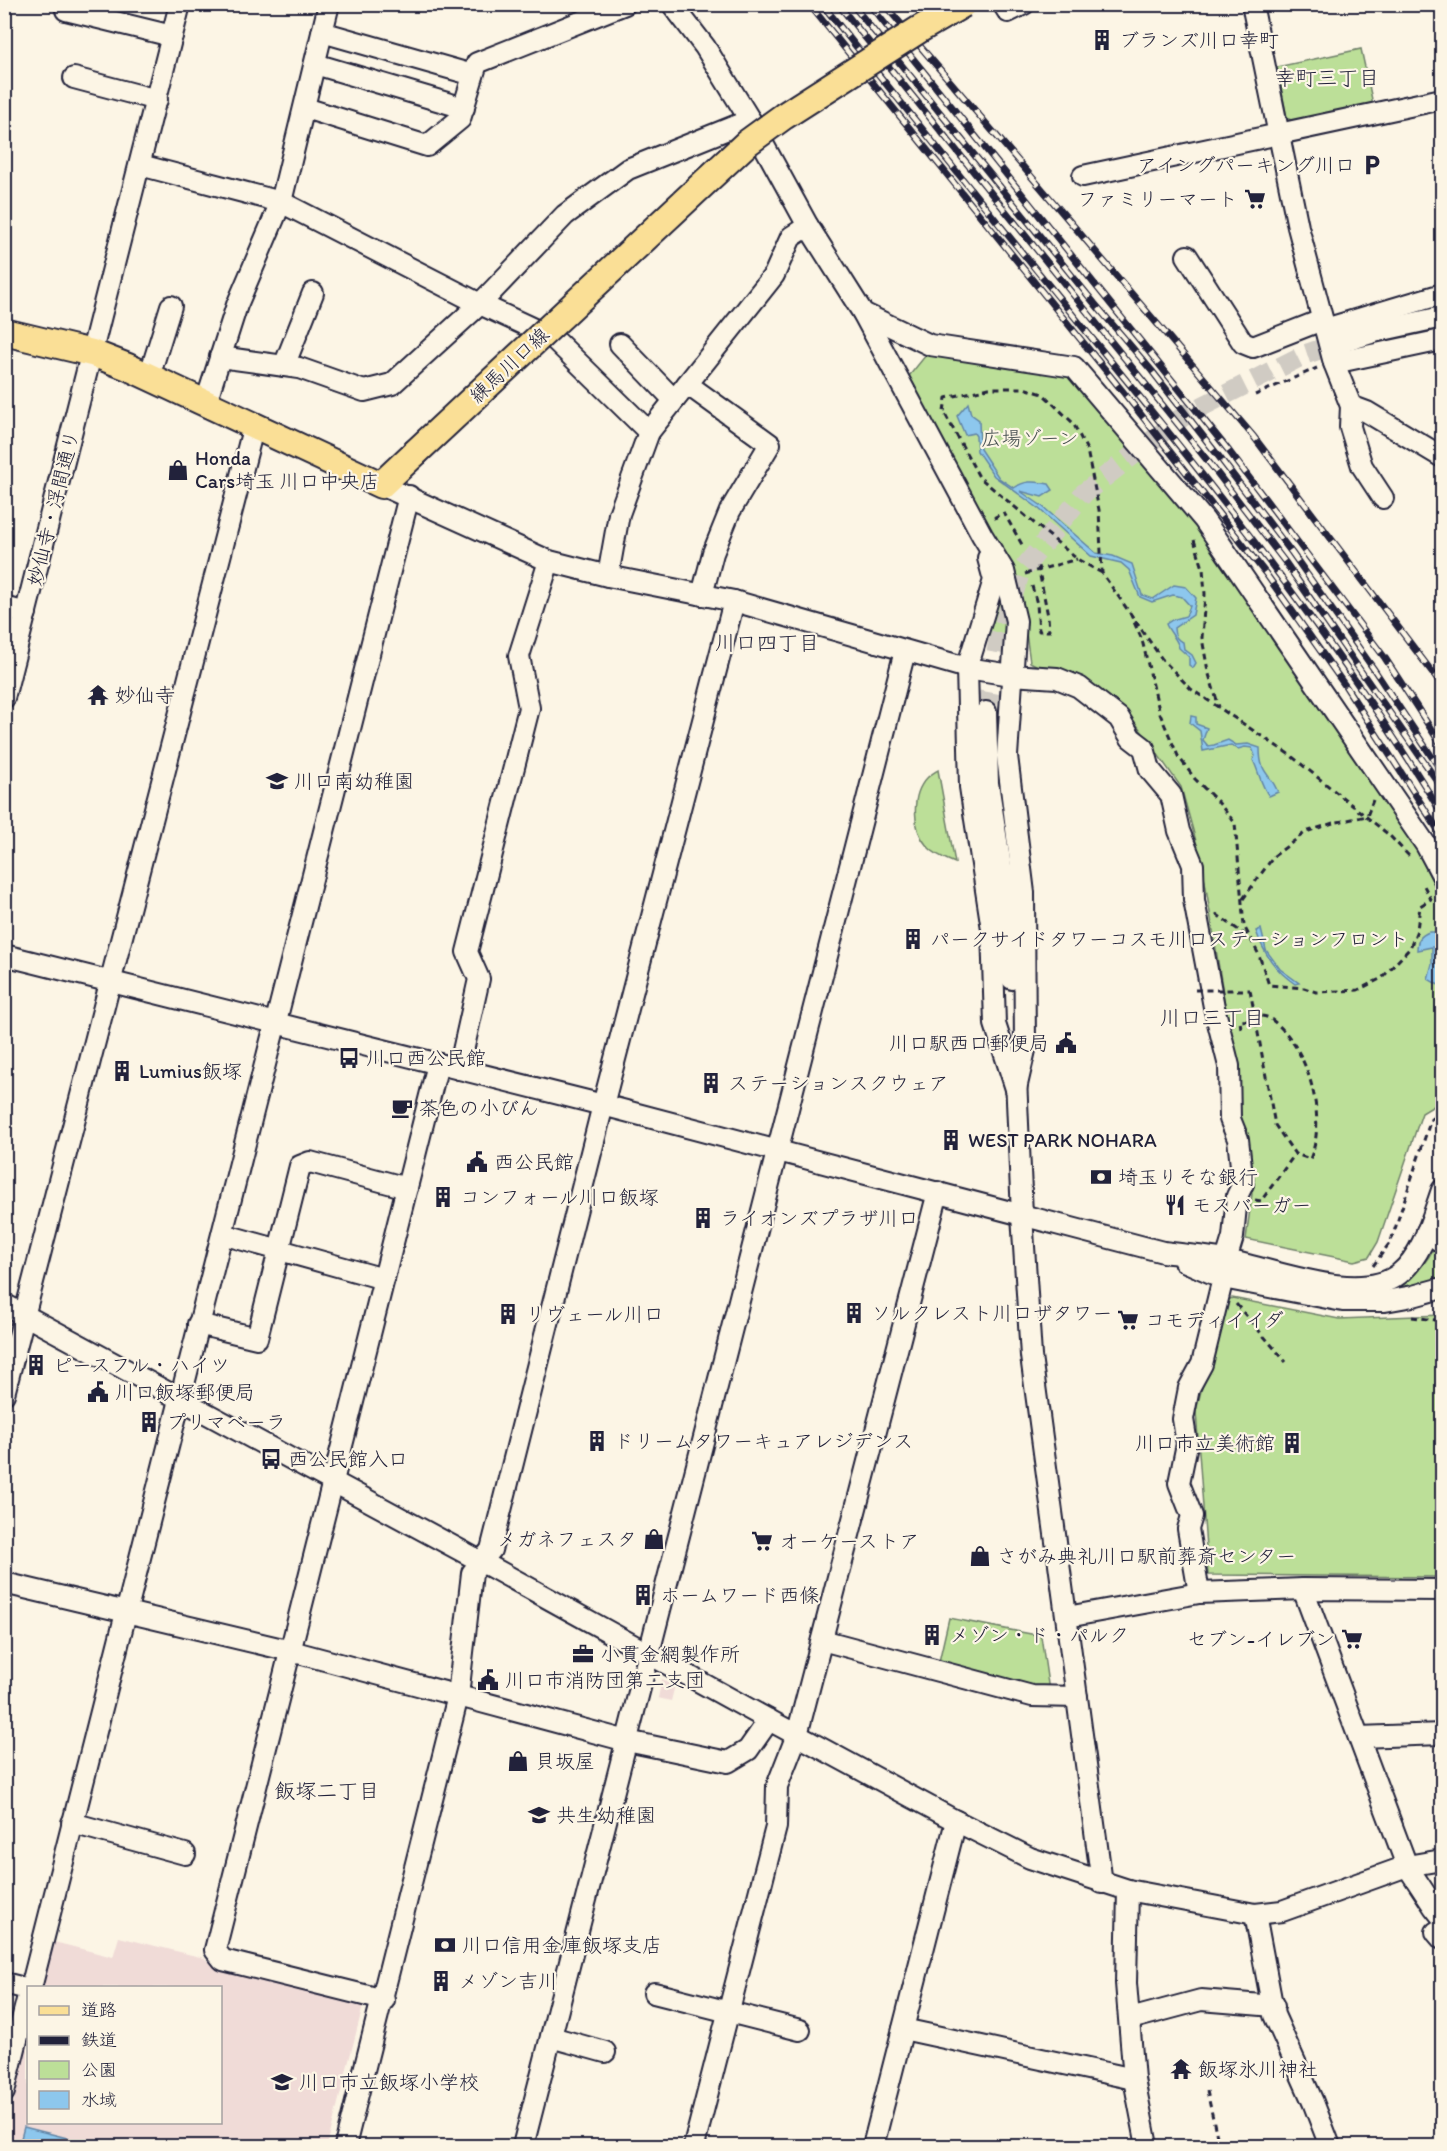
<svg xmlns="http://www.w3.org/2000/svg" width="1447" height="2151" font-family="Itim,'Klee One',sans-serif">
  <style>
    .built { fill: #f0dbd7 }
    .green { fill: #bcdf98; stroke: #6f806a; stroke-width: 1.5 }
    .water { fill: #8dc7ed; stroke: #6285a6; stroke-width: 1.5 }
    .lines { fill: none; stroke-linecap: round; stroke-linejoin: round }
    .minor-tunnel { stroke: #d0cbc3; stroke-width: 20; stroke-dasharray: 20 10; stroke-linecap: butt }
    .minor-casing { stroke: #22223b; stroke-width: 24 }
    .major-casing { stroke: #22223b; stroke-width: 30 }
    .path { stroke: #22223b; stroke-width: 3; stroke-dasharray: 6 4.5; stroke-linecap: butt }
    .minor { stroke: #fcf5e5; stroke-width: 20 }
    .major { stroke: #fadf96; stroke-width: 26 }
    .rail-casing { stroke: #22223b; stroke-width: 7 }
    .rail { stroke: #fcf5e5; stroke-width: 4.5; stroke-dasharray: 14; stroke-linecap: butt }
    .major-bridge-casing { stroke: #22223b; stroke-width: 30; stroke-linecap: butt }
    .path-bridge { stroke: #22223b; stroke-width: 3; stroke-dasharray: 6 4.5; stroke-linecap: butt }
    .major-bridge { stroke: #fadf96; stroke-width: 26 }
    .labels { text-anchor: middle; stroke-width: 4.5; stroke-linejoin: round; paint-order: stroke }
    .poi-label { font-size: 20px; fill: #22223b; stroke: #fcf5e5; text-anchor: start }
    .street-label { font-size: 20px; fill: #22223b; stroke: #fcf5e5 }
    .park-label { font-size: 20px; fill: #485152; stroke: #fcf5e5 }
    .neighbourhood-label { font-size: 21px; fill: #22223b; stroke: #fcf5e5 }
  </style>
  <rect width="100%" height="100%" fill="#fcf5e5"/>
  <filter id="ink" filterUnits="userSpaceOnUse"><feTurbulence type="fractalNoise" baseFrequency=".0167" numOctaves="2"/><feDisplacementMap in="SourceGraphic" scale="12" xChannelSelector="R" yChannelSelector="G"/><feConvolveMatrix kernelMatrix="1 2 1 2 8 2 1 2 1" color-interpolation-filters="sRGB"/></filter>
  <g filter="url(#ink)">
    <g class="built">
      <polygon points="662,1679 675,1685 671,1701 658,1698"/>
      <polygon points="119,1937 204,1958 212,1964 364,2002 327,2146 5,2146 5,2136 28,2042 28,2122 220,2122 220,1988 42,1987 54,1942 113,1957"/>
    </g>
    <g class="green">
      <polygon points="1361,49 1373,104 1293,121 1287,118 1277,67"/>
      <polygon points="926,355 1073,375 1197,519 1400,816 1442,901 1442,1101 1422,1113 1378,1242 1369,1257 1354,1261 1246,1239 1252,1194 1230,1036 1202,863 1181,787 1130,715 1030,662 1020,590 909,376"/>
      <polygon points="998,590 1007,621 1007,641 984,635"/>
      <path d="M938,770L955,863C945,859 934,854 927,846C912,829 911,794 927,778C930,775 935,772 938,770Z"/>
      <path d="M1434,1248L1442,1249V1281L1391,1294L1384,1291C1407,1284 1423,1269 1434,1248Z"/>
      <polygon points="1232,1298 1339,1319 1442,1315 1442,1577 1208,1575 1196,1411 1223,1303"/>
      <polygon points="949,1618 1041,1636 1049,1691 938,1666"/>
    </g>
    <g class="water">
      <path d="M968,403L971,414L979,420L980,449L999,478L1014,488C1026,479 1036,482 1049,484L1053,490L1042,497L1020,491L1042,506L1096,553L1113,556L1132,564L1142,595L1153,599L1174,585L1186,587L1196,598L1193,615L1174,628C1174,635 1176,640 1183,642L1184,649L1192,655L1196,663L1193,668L1189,665V657L1179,648C1178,640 1169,632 1166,624L1172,620L1186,616L1190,606L1182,597L1173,595L1152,602L1140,597L1129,570L1121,563L1091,556L1038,508L994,476L977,451L976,436L974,433L965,435L957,416Z"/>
      <path d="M1191,716L1196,717V724L1207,728L1203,740L1208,746L1214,745L1228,740L1236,745L1248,744L1260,748C1260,775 1269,771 1278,792L1269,796C1261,786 1259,772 1253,760L1255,756L1252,748L1245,747L1238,749L1231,745L1203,751L1200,731L1190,723Z"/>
      <path d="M1261,929L1266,950L1280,969L1299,983L1295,984C1275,970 1264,954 1256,931Z"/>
      <path d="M1429,932H1437L1442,944V987L1428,979L1432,964V947L1417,950C1417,940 1420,936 1429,932Z"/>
      <polygon points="24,2127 91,2144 90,2146 19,2146"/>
    </g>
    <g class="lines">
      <polyline class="minor-tunnel" points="986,712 998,643 1020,573 1084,493 1185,415 1306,354 1342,342"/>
      <defs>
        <g id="minor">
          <polyline points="672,4 705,47 750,120 808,226 863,313 982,535 1004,571 1016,621 1007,756 1024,893 1025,1050 1016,1089"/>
          <polyline points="1003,4 1008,12 1024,4"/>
          <polyline points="1252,4 1298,227 1334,363 1351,406 1350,427 1362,466 1383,498"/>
          <polyline points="66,10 172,36"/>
          <polyline points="322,32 473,75"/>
          <polyline points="315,64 464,108"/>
          <polyline points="74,78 157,100"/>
          <polyline points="305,108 427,146 460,119 477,63 625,4"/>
          <polyline points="140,165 281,202 480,304 553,338 649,432"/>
          <polyline points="1083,176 1442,99"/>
          <polyline points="1187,256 1243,343 1253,347 1322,320"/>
          <polyline points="863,313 930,345 1074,367 1204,520 1426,845 1442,875"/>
          <polyline points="1325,329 1442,294"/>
          <polyline points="1342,342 1378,331 1442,317"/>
          <polyline points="620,344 674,400"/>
          <polyline points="220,357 299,368 364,391 392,384 480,304 565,215 628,169 750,120"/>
          <polyline points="1334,363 1442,340"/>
          <polyline points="284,366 313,293"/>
          <polyline points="149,377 171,306"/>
          <polyline points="687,384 770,444 730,511 713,553 702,595"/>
          <polyline points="206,402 237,305 281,202 329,4"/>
          <polyline points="1351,406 1367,412 1442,457"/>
          <polyline points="381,485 549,561 608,576 734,601 967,668 1011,675 1057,678 1079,687 1119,718 1131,738 1144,748 1150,770 1171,795 1179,831 1193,865 1194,900 1214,1007 1229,1066 1230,1119 1238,1139 1243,1184 1237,1196 1233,1237 1226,1260"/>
          <polyline points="988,558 994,580 967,668 970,787 992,929 995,1024 1016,1089"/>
          <polyline points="608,576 619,514 649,432 774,275 791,237 808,226"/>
          <polyline points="4,607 26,613"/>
          <polyline points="4,698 180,4"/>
          <polyline points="986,712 988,783 1010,925 1012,979"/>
          <path d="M4,955L603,1105L1163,1252C1184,1255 1205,1256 1226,1260C1270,1268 1359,1305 1399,1274C1423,1255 1432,1218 1442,1190"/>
          <polyline points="459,1069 479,979 467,952 529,708 519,656 549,561"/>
          <polyline points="1016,1078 1022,1215 1031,1356 1102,1883"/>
          <polyline points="1427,1231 1442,1243"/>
          <polyline points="222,1234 384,1279"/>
          <polyline points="1184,1261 1223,1278 1343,1301 1385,1301 1413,1296 1442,1288"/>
          <polyline points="4,1304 482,1562 769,1720 956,1821 1030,1858 1128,1890 1255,1914 1282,1911 1407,1866 1442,1860"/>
          <polyline points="198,1324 257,1338 300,1166 310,1162 407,1188"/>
          <polyline points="4,1394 254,425"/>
          <polyline points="4,1583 291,1651 627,1741 728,1762 748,1750 769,1720"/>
          <polyline points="1303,1589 1407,1866 1434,1907 1442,1917"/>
          <polyline points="1199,1593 1188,1529 1192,1516 1179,1483 1187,1444 1183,1419 1189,1388 1202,1364 1223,1278"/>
          <polyline points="1067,1617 1199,1593 1303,1589 1442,1590"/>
          <polyline points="822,1640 1032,1696 1077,1697"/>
          <polyline points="1359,1737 1442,1734"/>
          <polyline points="72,1823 185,1854"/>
          <polyline points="1128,1890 1126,1983 1134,2079 1147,2146"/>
          <polyline points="1255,1914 1274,2015 1313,2102 1330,2146"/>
          <polyline points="1436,1932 1442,1939"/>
          <polyline points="4,1983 28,1989"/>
          <polyline points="31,1988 409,496"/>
          <polyline points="654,1993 800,2030"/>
          <polyline points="384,2000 223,1960 215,1950 438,1064"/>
          <polyline points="1130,2019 1201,2000 1274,2006"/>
          <polyline points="903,2029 1134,2079"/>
          <polyline points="551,2037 605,2052"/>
          <polyline points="4,2092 28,1996"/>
          <polyline points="345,2146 458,1696 472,1573 491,1550 603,1105 734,601"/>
          <polyline points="523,2146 905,651"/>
          <polyline points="694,2146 776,1827 777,1786 797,1735 938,1192"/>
          <polyline points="873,2146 956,1821"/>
        </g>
        <polyline id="major" points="4,332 92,353 128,367 381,485 415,453"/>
      </defs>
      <use href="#minor" class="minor-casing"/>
      <use href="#major" class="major-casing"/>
      <g class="path">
        <polyline points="1255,395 1317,368"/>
        <polyline points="996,519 995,517 1004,513 1024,548"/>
        <polyline points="1194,540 1203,568 1205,594 1202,638 1208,671 1219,707"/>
        <polyline points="1102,573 1077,559 979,477 944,412 946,398 989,388 1024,388 1043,394 1073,423 1087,450 1099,510 1102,573 1162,659 1191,689 1290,755 1389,835 1409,856"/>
        <polyline points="1025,574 1077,559"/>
        <polyline points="1032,586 1037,604 1039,631 1049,631 1048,616 1038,566"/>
        <polyline points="1130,613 1142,640 1160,714 1178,756 1195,779 1218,802 1235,823 1244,926 1259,955 1269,985 1304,988 1316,992 1358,990 1382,978 1410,948 1417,930 1420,906 1431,899 1423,884"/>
        <polyline points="1243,899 1274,856 1306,832 1333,823 1367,816 1373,800"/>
        <polyline points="1216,914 1247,936"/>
        <path d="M1250,990L1275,1125L1295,1154L1310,1159C1328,1118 1308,1046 1272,1020C1268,1016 1260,1016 1254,1015"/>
        <polyline points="1241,1029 1240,1021 1255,1020"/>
        <polyline points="1255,1200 1261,1201 1295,1154"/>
        <polyline points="1373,1266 1391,1241 1431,1119 1442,1113"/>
        <polyline points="1236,1304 1286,1362"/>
        <polyline points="1412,1317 1435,1320 1442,1318"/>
        <polyline points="1207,2091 1219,2146"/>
      </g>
      <use href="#minor" class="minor"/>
      <use href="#major" class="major"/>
      <defs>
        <g id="rail">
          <polyline points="809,4 1124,393 1266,574 1346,687 1442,836"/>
          <path d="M822,4C907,110 991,215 1077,320C1207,478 1336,639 1442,814"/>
          <polyline points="838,4 1211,465 1285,562 1442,788"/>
          <polyline points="852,4 1095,304 1152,371 1220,458 1292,553 1373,668 1442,772"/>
          <polyline points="869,4 1229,451 1385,658 1442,746"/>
          <polyline points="884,4 1254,437 1442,685"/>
        </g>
      </defs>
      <use href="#rail" class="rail-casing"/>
      <use href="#rail" class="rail"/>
      <defs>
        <polyline id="major-bridge" points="415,453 747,143 784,116 920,29 963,4"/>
      </defs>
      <use href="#major-bridge" class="major-bridge-casing"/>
      <polyline class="path-bridge" points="1195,990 1250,990"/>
      <use href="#major-bridge" class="major-bridge"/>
    </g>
  </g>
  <defs>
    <symbol id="building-bare" viewBox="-9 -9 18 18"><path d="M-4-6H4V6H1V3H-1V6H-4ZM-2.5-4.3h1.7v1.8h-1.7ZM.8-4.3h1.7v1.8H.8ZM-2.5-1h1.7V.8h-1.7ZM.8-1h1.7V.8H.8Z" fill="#22223b" stroke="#fcf5e5" stroke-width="2.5" paint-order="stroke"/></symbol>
    <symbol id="parking-bare" viewBox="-9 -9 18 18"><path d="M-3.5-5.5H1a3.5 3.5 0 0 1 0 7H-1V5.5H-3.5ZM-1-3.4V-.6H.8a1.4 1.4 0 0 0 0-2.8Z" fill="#22223b" stroke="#fcf5e5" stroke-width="2.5" paint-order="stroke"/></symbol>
    <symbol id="supermarket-bare" viewBox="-9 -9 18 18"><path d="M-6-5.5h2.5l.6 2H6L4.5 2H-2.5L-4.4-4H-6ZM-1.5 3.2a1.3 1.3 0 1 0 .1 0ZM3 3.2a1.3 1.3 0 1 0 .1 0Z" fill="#22223b" stroke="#fcf5e5" stroke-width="2.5" paint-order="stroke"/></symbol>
    <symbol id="shop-bare" viewBox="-9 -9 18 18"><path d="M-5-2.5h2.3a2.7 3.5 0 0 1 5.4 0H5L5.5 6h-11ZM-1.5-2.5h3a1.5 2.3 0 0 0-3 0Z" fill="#22223b" stroke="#fcf5e5" stroke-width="2.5" paint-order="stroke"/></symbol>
    <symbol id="temple-bare" viewBox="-9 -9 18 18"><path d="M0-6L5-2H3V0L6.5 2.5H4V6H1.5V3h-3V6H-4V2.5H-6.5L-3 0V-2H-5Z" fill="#22223b" stroke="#fcf5e5" stroke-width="2.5" paint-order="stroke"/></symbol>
    <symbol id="school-bare" viewBox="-9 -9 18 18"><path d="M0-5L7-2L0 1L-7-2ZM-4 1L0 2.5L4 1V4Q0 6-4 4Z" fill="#22223b" stroke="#fcf5e5" stroke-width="2.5" paint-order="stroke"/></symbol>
    <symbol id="civic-bare" viewBox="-9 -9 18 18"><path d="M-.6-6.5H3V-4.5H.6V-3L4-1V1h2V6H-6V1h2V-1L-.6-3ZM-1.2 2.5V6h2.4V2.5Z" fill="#22223b" stroke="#fcf5e5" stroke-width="2.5" paint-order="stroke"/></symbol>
    <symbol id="bus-bare" viewBox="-9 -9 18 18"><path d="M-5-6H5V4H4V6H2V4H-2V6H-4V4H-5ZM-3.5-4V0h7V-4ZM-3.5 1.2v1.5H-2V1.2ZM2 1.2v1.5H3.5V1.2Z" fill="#22223b" stroke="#fcf5e5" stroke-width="2.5" paint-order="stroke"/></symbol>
    <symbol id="cafe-bare" viewBox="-9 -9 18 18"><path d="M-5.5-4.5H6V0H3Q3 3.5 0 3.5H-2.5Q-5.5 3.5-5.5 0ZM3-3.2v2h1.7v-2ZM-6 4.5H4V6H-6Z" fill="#22223b" stroke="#fcf5e5" stroke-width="2.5" paint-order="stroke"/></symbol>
    <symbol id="bank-bare" viewBox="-9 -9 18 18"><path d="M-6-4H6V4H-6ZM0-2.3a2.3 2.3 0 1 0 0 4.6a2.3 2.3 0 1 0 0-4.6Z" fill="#22223b" stroke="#fcf5e5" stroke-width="2.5" paint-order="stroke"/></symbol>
    <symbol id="restaurant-bare" viewBox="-9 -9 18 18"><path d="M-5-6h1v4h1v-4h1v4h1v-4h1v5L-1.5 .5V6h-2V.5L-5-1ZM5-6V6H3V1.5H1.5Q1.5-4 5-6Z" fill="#22223b" stroke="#fcf5e5" stroke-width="2.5" paint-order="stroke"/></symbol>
    <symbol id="office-bare" viewBox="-9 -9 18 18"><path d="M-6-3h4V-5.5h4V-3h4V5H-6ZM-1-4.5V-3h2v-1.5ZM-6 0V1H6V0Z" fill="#22223b" stroke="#fcf5e5" stroke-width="2.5" paint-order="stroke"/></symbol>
  </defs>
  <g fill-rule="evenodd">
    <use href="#building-bare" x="1087" y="25" width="30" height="30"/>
    <use href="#parking-bare" x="1357" y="150" width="30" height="30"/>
    <use href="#supermarket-bare" x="1240" y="184" width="30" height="30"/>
    <use href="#shop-bare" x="163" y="455" width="30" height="30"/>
    <use href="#temple-bare" x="83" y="680" width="30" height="30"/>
    <use href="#school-bare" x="262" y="766" width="30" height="30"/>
    <use href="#building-bare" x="898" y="924" width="30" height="30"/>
    <use href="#civic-bare" x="1051" y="1028" width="30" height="30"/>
    <use href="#bus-bare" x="334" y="1043" width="30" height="30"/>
    <use href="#building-bare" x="107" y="1056" width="30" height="30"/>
    <use href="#building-bare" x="696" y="1068" width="30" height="30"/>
    <use href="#cafe-bare" x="387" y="1093" width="30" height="30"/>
    <use href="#building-bare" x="936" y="1125" width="30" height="30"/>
    <use href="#civic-bare" x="462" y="1147" width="30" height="30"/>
    <use href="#bank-bare" x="1086" y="1162" width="30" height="30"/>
    <use href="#building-bare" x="428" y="1182" width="30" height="30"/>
    <use href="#restaurant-bare" x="1160" y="1190" width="30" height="30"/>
    <use href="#building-bare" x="688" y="1203" width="30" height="30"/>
    <use href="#building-bare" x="839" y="1298" width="30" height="30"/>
    <use href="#building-bare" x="493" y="1299" width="30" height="30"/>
    <use href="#supermarket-bare" x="1113" y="1305" width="30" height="30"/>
    <use href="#building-bare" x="21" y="1350" width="30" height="30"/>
    <use href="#civic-bare" x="83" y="1377" width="30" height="30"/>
    <use href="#building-bare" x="134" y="1407" width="30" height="30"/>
    <use href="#building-bare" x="582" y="1426" width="30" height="30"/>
    <use href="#building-bare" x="1277" y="1428" width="30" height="30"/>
    <use href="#bus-bare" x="256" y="1444" width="30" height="30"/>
    <use href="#shop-bare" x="639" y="1524" width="30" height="30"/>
    <use href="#supermarket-bare" x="747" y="1526" width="30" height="30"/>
    <use href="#shop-bare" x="965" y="1541" width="30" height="30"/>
    <use href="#building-bare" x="628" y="1580" width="30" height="30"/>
    <use href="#building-bare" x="917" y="1620" width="30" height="30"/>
    <use href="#supermarket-bare" x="1337" y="1624" width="30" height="30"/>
    <use href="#office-bare" x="568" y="1639" width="30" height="30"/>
    <use href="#civic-bare" x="473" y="1665" width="30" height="30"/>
    <use href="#shop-bare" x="503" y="1746" width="30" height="30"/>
    <use href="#school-bare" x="524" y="1800" width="30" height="30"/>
    <use href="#bank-bare" x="430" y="1930" width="30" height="30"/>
    <use href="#building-bare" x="426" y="1966" width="30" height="30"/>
    <use href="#temple-bare" x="1166" y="2054" width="30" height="30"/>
    <use href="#school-bare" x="267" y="2067" width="30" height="30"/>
  </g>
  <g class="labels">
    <g class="poi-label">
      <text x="1119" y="47">ブランズ川口幸町</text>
      <text x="1355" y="172" text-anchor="end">アイングパーキング川口</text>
      <text x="1238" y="206" text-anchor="end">ファミリーマート</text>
      <text x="195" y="465">Honda<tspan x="195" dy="23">Cars埼玉 川口中央店</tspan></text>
      <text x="115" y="702">妙仙寺</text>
      <text x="294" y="788">川口南幼稚園</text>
      <text x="930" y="946">パークサイドタワーコスモ川口ステーションフロント</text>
      <text x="1049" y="1050" text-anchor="end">川口駅西口郵便局</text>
      <text x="366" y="1065">川口西公民館</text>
      <text x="139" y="1078">Lumius飯塚</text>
      <text x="728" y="1090">ステーションスクウェア</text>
      <text x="419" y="1115">茶色の小びん</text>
      <text x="968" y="1147">WEST PARK NOHARA</text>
      <text x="494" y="1169">西公民館</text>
      <text x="1118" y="1184">埼玉りそな銀行</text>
      <text x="460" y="1204">コンフォール川口飯塚</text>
      <text x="1192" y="1212">モスバーガー</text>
      <text x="720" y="1225">ライオンズプラザ川口</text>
      <text x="871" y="1320">ソルクレスト川口ザタワー</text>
      <text x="525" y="1321">リヴェール川口</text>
      <text x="1145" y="1327">コモディイイダ</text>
      <text x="53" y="1372">ピースフル・ハイツ</text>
      <text x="115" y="1399">川口飯塚郵便局</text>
      <text x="166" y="1429">プリマベーラ</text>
      <text x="614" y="1448">ドリームタワーキュアレジデンス</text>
      <text x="1275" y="1450" text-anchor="end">川口市立美術館</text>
      <text x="288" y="1466">西公民館入口</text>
      <text x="637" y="1546" text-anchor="end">メガネフェスタ</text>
      <text x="779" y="1548">オーケーストア</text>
      <text x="997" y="1563">さがみ典礼川口駅前葬斎センター</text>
      <text x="660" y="1602">ホームワード西條</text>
      <text x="949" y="1642">メゾン・ド・パルク</text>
      <text x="1335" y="1646" text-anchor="end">セブン-イレブン</text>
      <text x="600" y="1661">小貫金網製作所</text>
      <text x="505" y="1687">川口市消防団第二支団</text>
      <text x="535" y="1768">貝坂屋</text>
      <text x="556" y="1822">共生幼稚園</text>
      <text x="462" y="1952">川口信用金庫飯塚支店</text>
      <text x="458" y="1988">メゾン吉川</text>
      <text x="1198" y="2076">飯塚氷川神社</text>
      <text x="299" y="2089">川口市立飯塚小学校</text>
    </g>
    <g class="street-label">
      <text transform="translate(509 365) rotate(-43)" y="7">練馬川口線</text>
      <text transform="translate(53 508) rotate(-76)" y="7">妙仙寺・浮間通り</text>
    </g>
    <g class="park-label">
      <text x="1030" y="445">広場ゾーン</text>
    </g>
    <g class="neighbourhood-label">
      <text x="1327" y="85">幸町三丁目</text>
      <text x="767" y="650">川口四丁目</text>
      <text x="1212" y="1025">川口三丁目</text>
      <text x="327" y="1798">飯塚二丁目</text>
    </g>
  </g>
  <rect width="1447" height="2151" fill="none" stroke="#fcf5e5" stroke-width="24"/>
  <rect x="12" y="12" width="1423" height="2127" fill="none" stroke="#22223b" stroke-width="2" filter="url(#ink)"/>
  <rect x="27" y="1986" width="195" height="138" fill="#fcf5e5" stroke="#a5a1a1" stroke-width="1.5"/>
  <rect x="39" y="2006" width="30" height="9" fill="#fadf96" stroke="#a5a1a1" stroke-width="1.5"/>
  <text x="81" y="2016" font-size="18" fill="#22223b">道路</text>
  <rect x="39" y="2036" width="30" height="9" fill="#22223b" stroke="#a5a1a1" stroke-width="1.5"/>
  <text x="81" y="2046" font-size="18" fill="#22223b">鉄道</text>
  <rect x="39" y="2061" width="30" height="18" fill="#bcdf98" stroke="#a5a1a1" stroke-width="1.5"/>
  <text x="81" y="2076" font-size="18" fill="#22223b">公園</text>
  <rect x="39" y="2091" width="30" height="18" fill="#8dc7ed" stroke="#a5a1a1" stroke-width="1.5"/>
  <text x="81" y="2106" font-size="18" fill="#22223b">水域</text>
</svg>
